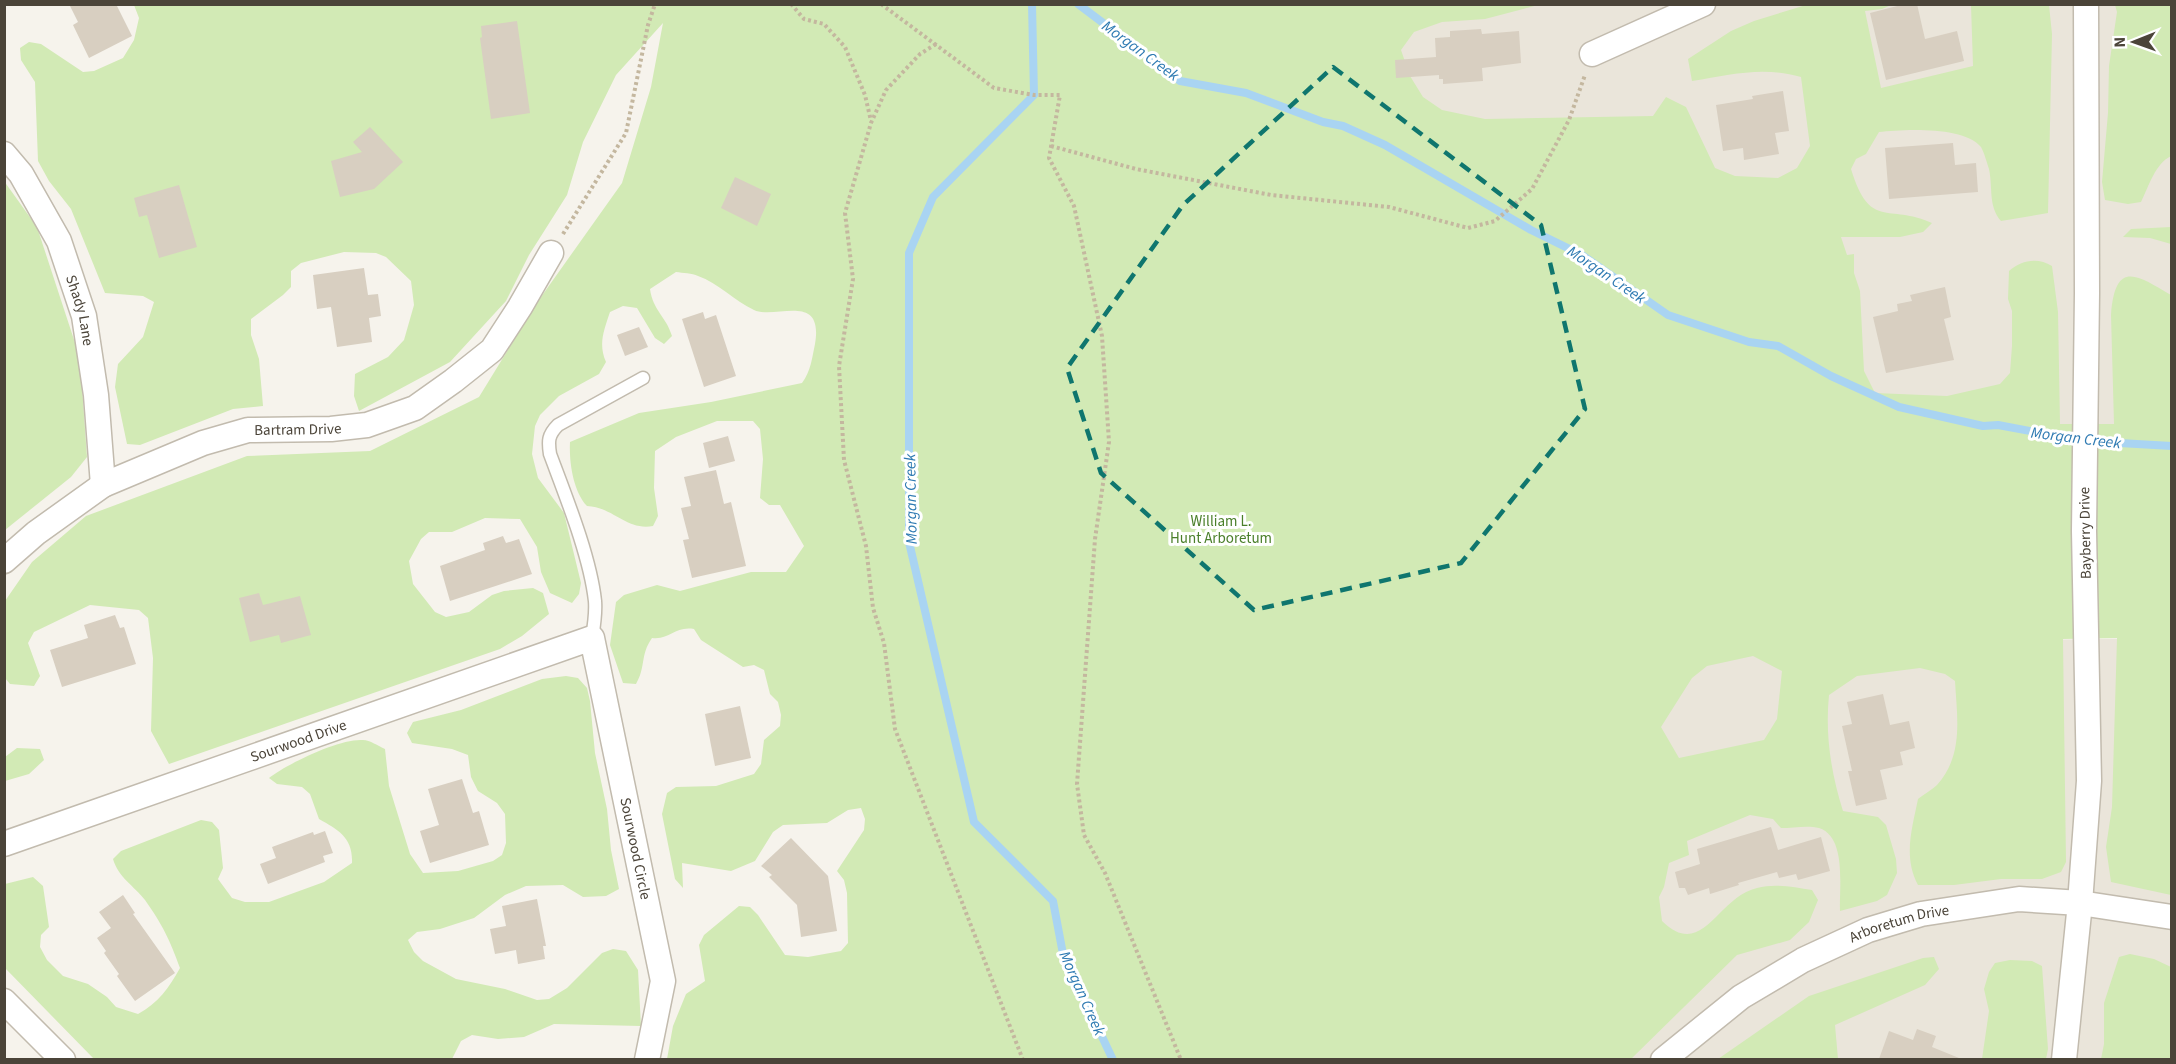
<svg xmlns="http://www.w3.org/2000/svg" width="2176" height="1064" font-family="'Source Sans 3',sans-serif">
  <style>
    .residential { fill: #eae5da }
    .green { fill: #d2eab5; fill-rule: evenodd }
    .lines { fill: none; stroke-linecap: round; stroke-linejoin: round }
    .stream { stroke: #a9d4f2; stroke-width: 8 }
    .building { fill: #d8cfc1 }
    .service-casing { stroke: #c2bbae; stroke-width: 15 }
    .minor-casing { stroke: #c2bbae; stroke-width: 27 }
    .path { stroke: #c4b79f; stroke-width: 4; stroke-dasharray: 3 3; stroke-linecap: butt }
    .service { stroke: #fff; stroke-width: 12 }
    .minor { stroke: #fff; stroke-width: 24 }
    .marked { fill: none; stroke: #0f766e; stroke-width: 4.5; stroke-dasharray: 12 8; stroke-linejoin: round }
    .labels { text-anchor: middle; stroke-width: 6; stroke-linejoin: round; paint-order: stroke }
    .street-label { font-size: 15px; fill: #4b4439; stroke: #fff }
    .park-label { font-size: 15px; fill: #4a7f2a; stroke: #fff }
    .water-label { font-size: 16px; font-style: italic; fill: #2e7ab2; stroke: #fff }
  </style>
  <rect width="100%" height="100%" fill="#f6f3ec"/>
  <g class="residential">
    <polygon points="1347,5 2171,5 2171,428 2122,424 2045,424 1856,412 1528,292"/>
    <polygon points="2171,638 2171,1059 1192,1060 1707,645"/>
  </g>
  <g class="green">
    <path d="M134,5H1538L1485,19L1442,22L1414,32L1401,50L1410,76L1423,97L1442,110L1485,119L1653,116L1666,97L1686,107L1715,168L1735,176L1778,178L1797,168L1810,146L1801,77C1761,66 1732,75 1692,81L1688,59L1731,31L1754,21L1806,5H1891L1882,9L1865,11L1881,88L1973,66L1971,5H2049L2052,34L2048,213L2001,221C1988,206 1993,188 1989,169C1987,163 1984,152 1981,147C1965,126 1903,129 1879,132L1866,154L1856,159L1851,169C1870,231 1888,203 1932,223L1923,232L1900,237H1841L1847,255L1854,254V273L1860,291L1864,371L1875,393L1947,396L2000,384L2010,373L2012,346V311L2008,299L2009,271C2021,260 2038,257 2052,266L2058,312L2060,424H2114L2111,315C2115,259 2137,275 2171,295V895L2111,882L2106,847L2112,807L2117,638L2063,639L2066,862L2061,872L2042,879H2001L1954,885H1918C1903,857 1912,829 1918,799C1924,794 1932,790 1937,785C1964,755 1957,717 1955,681L1945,674L1920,668L1857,676L1829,695C1825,735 1831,773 1843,811L1878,817L1886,825L1896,859L1897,873L1887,895L1877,901L1840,911C1839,888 1847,837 1819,828C1808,825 1793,828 1781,828L1773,819L1750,815L1687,841L1689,855L1669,863L1664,887L1659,897L1662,921C1703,961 1717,897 1757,888C1775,883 1794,887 1812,890L1818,900L1809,922L1790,940L1737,955L1631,1059H667L673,1026L686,994L705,981L699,945L704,935L739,906L750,907L758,915L785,955L808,957L841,951L848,943L847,893L844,880L837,871L864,830L865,819L861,808L848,810L827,823L783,825L773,832L755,861L731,871L682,863L683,888L675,879L662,814L667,793L676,787L716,786L754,774L761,764L764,740L780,726L781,715L778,702L770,694L764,670L754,665L743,667L701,640L694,629C674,626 671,640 652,638C640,655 646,667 636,684L623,683L610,645L616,602L624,595L657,585L680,591L751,572H786L804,546L780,505H769L760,498L763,459L760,429L753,421H717L676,437L655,451L654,488L658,516L653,526C627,531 613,507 587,506C573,491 569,462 570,442L639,413L711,402L802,383C811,371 812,358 815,344C824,291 775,320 754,310C735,301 718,283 698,276C692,273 683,273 676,272L650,289C653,311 666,316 672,336L664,344L655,338L637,308L623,306L610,312C604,330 598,344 606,362L599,374L559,396L540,415L535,426L532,454L538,478L564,513L581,583L579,594L572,603L550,593L541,572L537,547L520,519L485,518L452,532H429L421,539L409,561L413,584L435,612L446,617L469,612L492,595L504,591L533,588L543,593L549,614L522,636L500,649L169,764L151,731L153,658L148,618L139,610L90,605L34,632L28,643L40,676L34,686L10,684L5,678V601L32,562L86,516L247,456L370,451L479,397L536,304L622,183L651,87L663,23L616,75L583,142L567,195L529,255L506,301L450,362L359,411L354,396L355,374L388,357L404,340L414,305L411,281L386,257L376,253L344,252L301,263L291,271V287L283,295L251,319V335L259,359L263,406L233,409L140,445L127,444L115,387L118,364L143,337L154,302L143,296L105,293L71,209L49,181L38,161L35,82L21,60L20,48L29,42L41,44L83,72L94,71L123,58L134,40L139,18ZM1753,656L1782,671L1777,719L1764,740L1679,758L1661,727L1692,678L1707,666Z"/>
    <path d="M2115,5H2171V156C2155,164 2149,186 2141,202L2128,204L2105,200L2102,182L2108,113L2109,66L2117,12Z"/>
    <polygon points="4,181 37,227 80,358 87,457 71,477 5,530"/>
    <polygon points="2171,227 2171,244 2150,238 2123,237 2131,229"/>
    <path d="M566,676L578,678L587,688L590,701L595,753L607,809L611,850L619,889L606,896L583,897L563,885L526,886L505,895L474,918L440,929L417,932L408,940L414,952L423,961L456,979L505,989L537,1000L549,999L567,988L602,953L613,949L626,951L638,970L641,1026L554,1024L524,1037L498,1039L472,1035L461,1041L452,1059H94L5,968V884L33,877L43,886L49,927L41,935L40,947L47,960L63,976L88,984L107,997L116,1007L138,1014C158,1003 169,988 180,968C170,940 162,924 145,900C134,886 118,877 113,859L121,851L201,820L212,822L219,830L223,868L218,879L232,898L245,902H269L324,882L352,863C353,837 338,830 319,819L310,794L302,787L277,784L269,778C287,764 340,738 363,740C370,740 378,746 385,749L389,786L410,854L423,873L458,871L493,861L502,855L506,843L505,814L497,803L478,791L471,777L468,755L452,749L412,743L407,733L413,722L461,710L542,679Z"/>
    <polygon points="17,748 40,749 44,760 29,774 5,781 5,757"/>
    <polygon points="2130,954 2154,959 2171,967 2171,1059 2101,1059 2104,1044 2104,1003 2119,957"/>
    <polygon points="1934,957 1939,969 1925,985 1835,1025 1838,1059 1718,1059 1809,996 1923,958"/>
    <polygon points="2010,960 2032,961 2042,966 2048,1049 2046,1059 1982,1059 1989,1011 1984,989 1989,972 1995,963"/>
  </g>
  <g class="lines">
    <g class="stream">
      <polyline points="1032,4 1034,95 933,197 909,253 909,542 974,822 1053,901 1063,954 1113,1060"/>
      <polyline points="1078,4 1180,81 1246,93 1323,122 1343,126 1385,145 1531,230 1582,255 1668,315 1749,342 1778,346 1831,376 1899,407 1983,426 1998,425 2084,441 2172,446"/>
    </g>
  </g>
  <g class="building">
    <polygon points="69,4 116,4 132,36 89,58 73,25 78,22"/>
    <polygon points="1905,4 1917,4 1925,39 1957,31 1964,61 1886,80 1870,13"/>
    <polygon points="517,21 530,113 491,119 480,38 482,37 481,26"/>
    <polygon points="1481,29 1482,34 1519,31 1521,63 1482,68 1483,81 1443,84 1443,79 1439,79 1439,75 1396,78 1395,60 1436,57 1435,38 1450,37 1450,31"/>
    <polygon points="1783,91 1789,131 1775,133 1779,154 1744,160 1743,148 1723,151 1716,105 1753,99 1752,96"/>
    <polygon points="370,127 403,162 374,189 340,197 331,161 362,152 353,142"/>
    <polygon points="1953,143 1955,165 1976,163 1978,192 1889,199 1885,148"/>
    <polygon points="735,177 771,194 757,226 721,208"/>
    <polygon points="179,185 197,247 159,258 147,215 139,217 134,198"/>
    <polygon points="364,268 368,295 378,294 381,316 369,318 372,342 337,347 331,307 317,309 313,275"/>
    <polygon points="1945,287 1951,317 1944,319 1954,360 1886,373 1873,317 1898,311 1897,304 1912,301 1910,295"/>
    <polygon points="703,312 705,319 716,315 736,376 704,387 682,319"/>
    <polygon points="639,327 648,347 625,356 617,335"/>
    <polygon points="728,436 735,461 709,468 703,443"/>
    <polygon points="716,470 724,504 731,502 746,566 692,578 683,540 689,539 681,508 691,506 684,477"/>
    <polygon points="503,536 506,543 519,539 532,574 450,601 440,566 485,550 483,543"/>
    <polygon points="259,593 263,605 300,596 311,635 281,643 279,635 250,642 239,598"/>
    <polygon points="115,615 120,628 124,627 136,664 62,687 50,650 88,638 84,625"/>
    <polygon points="1883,694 1890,725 1909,721 1915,748 1900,752 1903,765 1880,770 1887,799 1856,806 1848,771 1852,771 1842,726 1852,724 1847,702"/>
    <polygon points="740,706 751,758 715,766 705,714"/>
    <polygon points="462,779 473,813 479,811 489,845 430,863 420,831 439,825 428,789"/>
    <polygon points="1771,827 1778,850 1821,837 1830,871 1798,880 1796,874 1779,878 1777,872 1738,883 1739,885 1710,894 1709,888 1688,895 1685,888 1679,888 1675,872 1700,864 1697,849"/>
    <polygon points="325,831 333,853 323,856 325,862 268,884 260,864 276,858 272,847 313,832 314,835"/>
    <polygon points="791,838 828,876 837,931 801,937 797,905 769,877 772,875 761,866"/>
    <polygon points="123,895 135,913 133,914 175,973 135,1001 117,976 119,974 104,953 106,951 97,938 111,928 99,912"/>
    <polygon points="537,899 546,946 543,946 545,959 518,964 516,950 495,954 490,929 506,926 502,906"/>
    <polygon points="1917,1029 1936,1036 1932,1047 1959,1058 1958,1059 1879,1059 1889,1031 1913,1040"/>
  </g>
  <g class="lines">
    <defs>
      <path id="service" d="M592,638C594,626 596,613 595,601C590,556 566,497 550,454C548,441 548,435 558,425L643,378"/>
      <g id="minor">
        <polyline points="1592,54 1703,4"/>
        <path id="s1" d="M4,154L21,174L59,241L84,316L96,395L103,485"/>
        <path id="s2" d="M4,561L36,533L103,485L203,443L248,430L331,429L367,425L415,408L453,381L492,350L520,307L551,253"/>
        <path id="s3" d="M4,844L592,638L663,981L647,1060"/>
        <polyline points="4,1001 63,1060"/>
        <path id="s4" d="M1663,1060L1741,997L1803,960L1868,930L1921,914L2019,899L2080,903L2172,917"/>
        <polyline points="2064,1060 2080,903 2089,781 2084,531 2087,293 2086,4"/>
      </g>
    </defs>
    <use href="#service" class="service-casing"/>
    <use href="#minor" class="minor-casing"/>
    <g class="path">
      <polyline points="791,4 804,19 824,24 845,47 865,95 871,121"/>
      <polyline points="881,4 994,88 1034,95 1060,95 1049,158 1074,206 1102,336 1109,442 1095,539 1077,784 1084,835 1105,873 1181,1060"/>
      <polyline points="936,44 920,54 886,90 871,123 845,213 853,279 839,366 844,460 866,546 873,608 884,643 895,729 1023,1060"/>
      <polyline points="1051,146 1136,169 1271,195 1389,207 1468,228 1495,221 1532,189 1569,120 1585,75"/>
      <polyline points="563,234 626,133 648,25 655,4"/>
    </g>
    <use href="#service" class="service"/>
    <use href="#minor" class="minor"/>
  </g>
  <path class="marked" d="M1333,67L1541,225L1585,409L1461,563L1254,610L1101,473L1067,368L1183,205Z"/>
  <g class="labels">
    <g class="street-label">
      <text dy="5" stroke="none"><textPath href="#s1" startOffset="176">Shady Lane</textPath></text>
      <text dy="5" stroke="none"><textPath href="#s2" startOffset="330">Bartram Drive</textPath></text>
      <text transform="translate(2085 533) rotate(-91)" y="5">Bayberry Drive</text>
      <text dy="5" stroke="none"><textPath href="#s3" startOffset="312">Sourwood Drive</textPath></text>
      <text dy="5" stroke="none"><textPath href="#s3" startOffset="838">Sourwood Circle</textPath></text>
      <text dy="5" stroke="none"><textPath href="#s4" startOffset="276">Arboretum Drive</textPath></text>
    </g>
    <g class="park-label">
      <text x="1221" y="526">William L.<tspan x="1221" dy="17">Hunt Arboretum</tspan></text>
    </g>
    <g class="water-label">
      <text transform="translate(1141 50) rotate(36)" y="6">Morgan Creek</text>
      <text transform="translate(1607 274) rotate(34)" y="6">Morgan Creek</text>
      <text transform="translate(2076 437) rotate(7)" y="6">Morgan Creek</text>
      <text transform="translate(910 499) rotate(-91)" y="6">Morgan Creek</text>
      <text transform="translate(1083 993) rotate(66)" y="6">Morgan Creek</text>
    </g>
  </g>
  <rect width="2176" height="1064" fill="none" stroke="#4b4439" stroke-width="12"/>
  <g transform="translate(2134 42) rotate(269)" stroke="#ffffff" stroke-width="4.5" paint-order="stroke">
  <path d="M0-4.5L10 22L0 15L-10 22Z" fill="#4b4439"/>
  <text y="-9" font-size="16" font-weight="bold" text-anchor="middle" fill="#4b4439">N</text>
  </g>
</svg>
